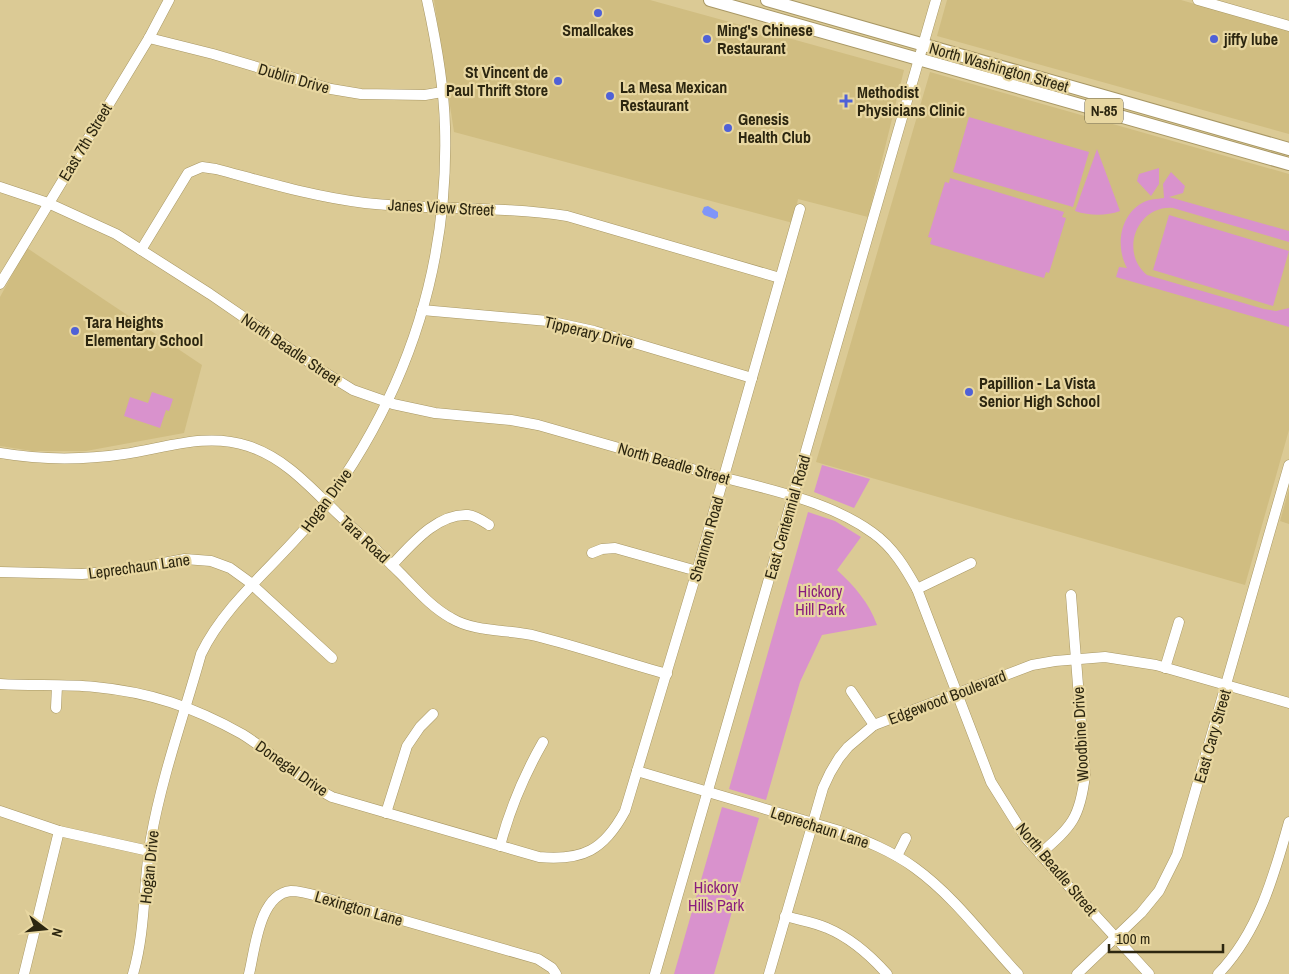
<svg xmlns="http://www.w3.org/2000/svg" width="1289" height="974" font-family="'Archivo Narrow',sans-serif">
  <style>
    .built { fill: #d0bd81 }
    .green { fill: #d992cd }
    .water { fill: #7f95f9 }
    .lines { fill: none; stroke-linecap: round; stroke-linejoin: round }
    .minor-casing { stroke: #a89764; stroke-width: 11 }
    .major-casing { stroke: #a89764; stroke-width: 14 }
    .minor { stroke: #fff; stroke-width: 10 }
    .major { stroke: #fff; stroke-width: 12 }
    .poi-dot { fill: #4f61d7; stroke: #e8d7a1; stroke-width: 2 }
    .labels { text-anchor: middle; stroke-width: 4.5; stroke-linejoin: round; paint-order: stroke }
    .shield { fill: #e8d7a1; stroke: #645b3c; stroke-width: 1 }
    .shield-label { font-size: 15px; font-weight: bold; fill: #2c2610 }
    .poi-label { font-size: 16px; font-weight: bold; fill: #2c2610; stroke: #e8d7a1; text-anchor: start }
    .street-label { font-size: 16px; fill: #2c2610; stroke: #e8d7a1 }
    .park-label { font-size: 16px; fill: #891c7e; stroke: #e8d7a1 }
  </style>
  <rect width="100%" height="100%" fill="#dbca95"/>
  <g class="built">
    <polygon points="434,0 650,0 904,70 868,217 798,199 793,223 454,132"/>
    <polygon points="947,0 1181,0 1289,31 1289,134 937,36"/>
    <polygon points="930,72 1289,174 1289,430 1245,585 816,462"/>
    <polygon points="27,248 202,365 184,433 86,451 32,451 0,446 0,297"/>
    <polygon points="1289,489 1289,524 1280,521"/>
  </g>
  <g class="green">
    <polygon points="969,117 1089,152 1073,207 953,172"/>
    <path d="M1097,149L1120,211C1106,216 1090,216 1075,211Z"/>
    <polygon points="1159,168 1159,184 1151,196 1137,181 1139,174"/>
    <path d="M1171,172L1185,186L1183,193L1169,197L1289,231V242L1173,208C1137,205 1119,252 1147,275L1264,309L1276,311L1289,308V327L1116,277L1119,267L1127,268C1115,246 1120,214 1144,202C1150,199 1157,199 1164,198L1163,184Z"/>
    <polygon points="950,178 1064,212 1062,217 1066,218 1049,273 1046,272 1044,278 930,244 932,238 928,237 945,182 949,183"/>
    <polygon points="1169,215 1289,251 1273,306 1153,270"/>
    <polygon points="152,392 173,399 169,411 166,410 160,428 124,416 130,397 148,403"/>
    <polygon points="822,465 870,479 854,508 814,492"/>
    <path d="M808,512L835,521L861,537L837,570C854,586 869,602 877,625L822,635L800,682L766,800L729,789Z"/>
    <polygon points="722,807 759,818 714,974 674,974"/>
  </g>
  <polygon class="water" points="708,206 718,212 718,217 715,219 704,215 702,212 704,207"/>
  <g class="lines">
    <defs>
      <g id="minor">
        <polyline points="1198,0 1289,26"/>
        <polyline points="149,38 213,54 331,89 361,94 425,95 442,92"/>
        <path d="M0,187L48,203L116,234L210,294L319,369L353,390L393,404L435,413L511,420L538,425C598,442 658,459 717,476C768,489 831,502 873,533C893,547 906,569 917,589L991,782L1026,838L1063,880L1149,974"/>
        <path d="M141,250L188,173L202,167L216,169C265,182 314,197 365,203C432,210 500,206 567,216L780,278"/>
        <polyline points="0,284 149,38 169,0"/>
        <polyline points="422,310 548,321 594,331 752,378"/>
        <path d="M0,453C41,460 83,460 124,454C166,448 206,432 248,446C285,458 310,487 337,513C358,533 380,553 400,573C416,589 431,607 451,618C476,633 509,629 536,636C580,647 623,662 667,674"/>
        <polyline points="592,553 602,549 615,548 697,571"/>
        <path d="M392,565C411,545 437,513 468,515C476,516 483,521 489,525"/>
        <polyline points="0,572 82,574 120,571 185,559 211,561 230,568 248,581 332,658"/>
        <polyline points="917,589 971,563"/>
        <polyline points="1165,668 1179,622"/>
        <path d="M0,684C31,686 64,684 95,687C149,692 194,707 242,734C273,753 299,780 332,797L539,857C583,861 604,850 625,811L697,571L800,209"/>
        <polyline points="851,691 874,725"/>
        <polyline points="56,708 57,686"/>
        <path d="M637,771L840,831C866,841 892,851 915,868C955,897 984,938 1018,974"/>
        <polyline points="0,811 59,831 149,851"/>
        <polyline points="386,813 407,746 420,727 433,714"/>
        <path d="M500,846C510,808 523,777 543,742"/>
        <path d="M1040,854C1072,826 1080,818 1085,775L1071,595"/>
        <polyline points="897,856 906,838"/>
        <path d="M785,916C799,920 814,922 827,928C851,938 870,955 887,974"/>
        <polyline points="24,974 59,831"/>
        <path d="M133,974C146,930 143,883 151,838C162,776 184,715 201,654C228,598 285,558 323,507C407,394 449,268 445,127C444,84 436,41 427,0"/>
        <path d="M249,974C255,950 259,894 291,891C302,891 314,895 325,898L538,959L552,968L556,974"/>
        <polyline points="655,974 936,0"/>
        <polyline points="769,974 823,788 830,773 839,758 848,747 874,725 1032,665 1055,661 1105,657 1156,665 1289,703"/>
        <polyline points="1077,974 1141,913 1159,891 1177,855 1289,465"/>
        <path d="M1218,974C1258,933 1274,876 1289,822"/>
      </g>
      <g id="major">
        <polyline points="710,0 1289,164"/>
        <polyline points="767,0 1289,149"/>
      </g>
    </defs>
    <use href="#minor" class="minor-casing"/>
    <use href="#major" class="major-casing"/>
    <use href="#minor" class="minor"/>
    <use href="#major" class="major"/>
  </g>
  <g class="poi-dot">
    <circle cx="598" cy="13" r="5"/>
    <circle cx="707" cy="39" r="5"/>
    <circle cx="1214" cy="39" r="5"/>
    <circle cx="558" cy="81" r="5"/>
    <circle cx="610" cy="96" r="5"/>
    <path d="M843.5 93.5h5v5h5v5h-5v5h-5v-5h-5v-5h5z"/>
    <circle cx="728" cy="128" r="5"/>
    <circle cx="75" cy="331" r="5"/>
    <circle cx="969" cy="392" r="5"/>
  </g>
  <g class="labels">
    <rect class="shield" x="1085" y="98.5" width="38" height="25" rx="4"/>
    <g class="shield-label">
      <text x="1104" y="116">N-85</text>
    </g>
    <g class="poi-label">
      <text x="598" y="36" text-anchor="middle">Smallcakes</text>
      <text x="717" y="36">Ming's Chinese<tspan x="717" dy="18">Restaurant</tspan></text>
      <text x="1224" y="45">jiffy lube</text>
      <text x="548" y="78" text-anchor="end">St Vincent de<tspan x="548" dy="18">Paul Thrift Store</tspan></text>
      <text x="620" y="93">La Mesa Mexican<tspan x="620" dy="18">Restaurant</tspan></text>
      <text x="857" y="98">Methodist<tspan x="857" dy="18">Physicians Clinic</tspan></text>
      <text x="738" y="125">Genesis<tspan x="738" dy="18">Health Club</tspan></text>
      <text x="85" y="328">Tara Heights<tspan x="85" dy="18">Elementary School</tspan></text>
      <text x="979" y="389">Papillion - La Vista<tspan x="979" dy="18">Senior High School</tspan></text>
    </g>
    <g class="street-label">
      <text transform="translate(999 67) rotate(16)" y="6">North Washington Street</text>
      <text transform="translate(294 78) rotate(16)" y="6">Dublin Drive</text>
      <text transform="translate(85 142) rotate(-59)" y="6">East 7th Street</text>
      <text transform="translate(441 207) rotate(3)" y="6">Janes View Street</text>
      <text transform="translate(589 332) rotate(14)" y="6">Tipperary Drive</text>
      <text transform="translate(291 349) rotate(34)" y="6">North Beadle Street</text>
      <text transform="translate(674 463) rotate(16)" y="6">North Beadle Street</text>
      <text transform="translate(326 500) rotate(-54)" y="6">Hogan Drive</text>
      <text transform="translate(787 517) rotate(-74)" y="6">East Centennial Road</text>
      <text transform="translate(365 539) rotate(43)" y="6">Tara Road</text>
      <text transform="translate(706 539) rotate(-74)" y="6">Shannon Road</text>
      <text transform="translate(139 566) rotate(-8)" y="6">Leprechaun Lane</text>
      <text transform="translate(947 697) rotate(-21)" y="6">Edgewood Boulevard</text>
      <text transform="translate(1080 734) rotate(-93)" y="6">Woodbine Drive</text>
      <text transform="translate(1212 736) rotate(-74)" y="6">East Cary Street</text>
      <text transform="translate(292 768) rotate(35)" y="6">Donegal Drive</text>
      <text transform="translate(820 827) rotate(18)" y="6">Leprechaun Lane</text>
      <text transform="translate(149 867) rotate(-84)" y="6">Hogan Drive</text>
      <text transform="translate(1057 869) rotate(50)" y="6">North Beadle Street</text>
      <text transform="translate(359 908) rotate(16)" y="6">Lexington Lane</text>
    </g>
    <g class="park-label">
      <text x="820" y="597">Hickory<tspan x="820" dy="18">Hill Park</tspan></text>
      <text x="716" y="893">Hickory<tspan x="716" dy="18">Hills Park</tspan></text>
    </g>
  </g>
  <g transform="translate(45 929) rotate(106)" stroke="#e8d7a1" stroke-width="4" paint-order="stroke">
  <path d="M0-4L9 19L0 12L-9 19Z" fill="#2c2610"/>
  <text y="-8" font-size="14" font-weight="bold" text-anchor="middle" fill="#2c2610">N</text>
  </g>
  <path d="M1109 944v8h114v-8" fill="none" stroke="#2c2610" stroke-width="2.5"/>
  <text x="1116" y="944" font-size="15" fill="#2c2610" stroke="#e8d7a1" stroke-width="4" paint-order="stroke">100 m</text>
</svg>
